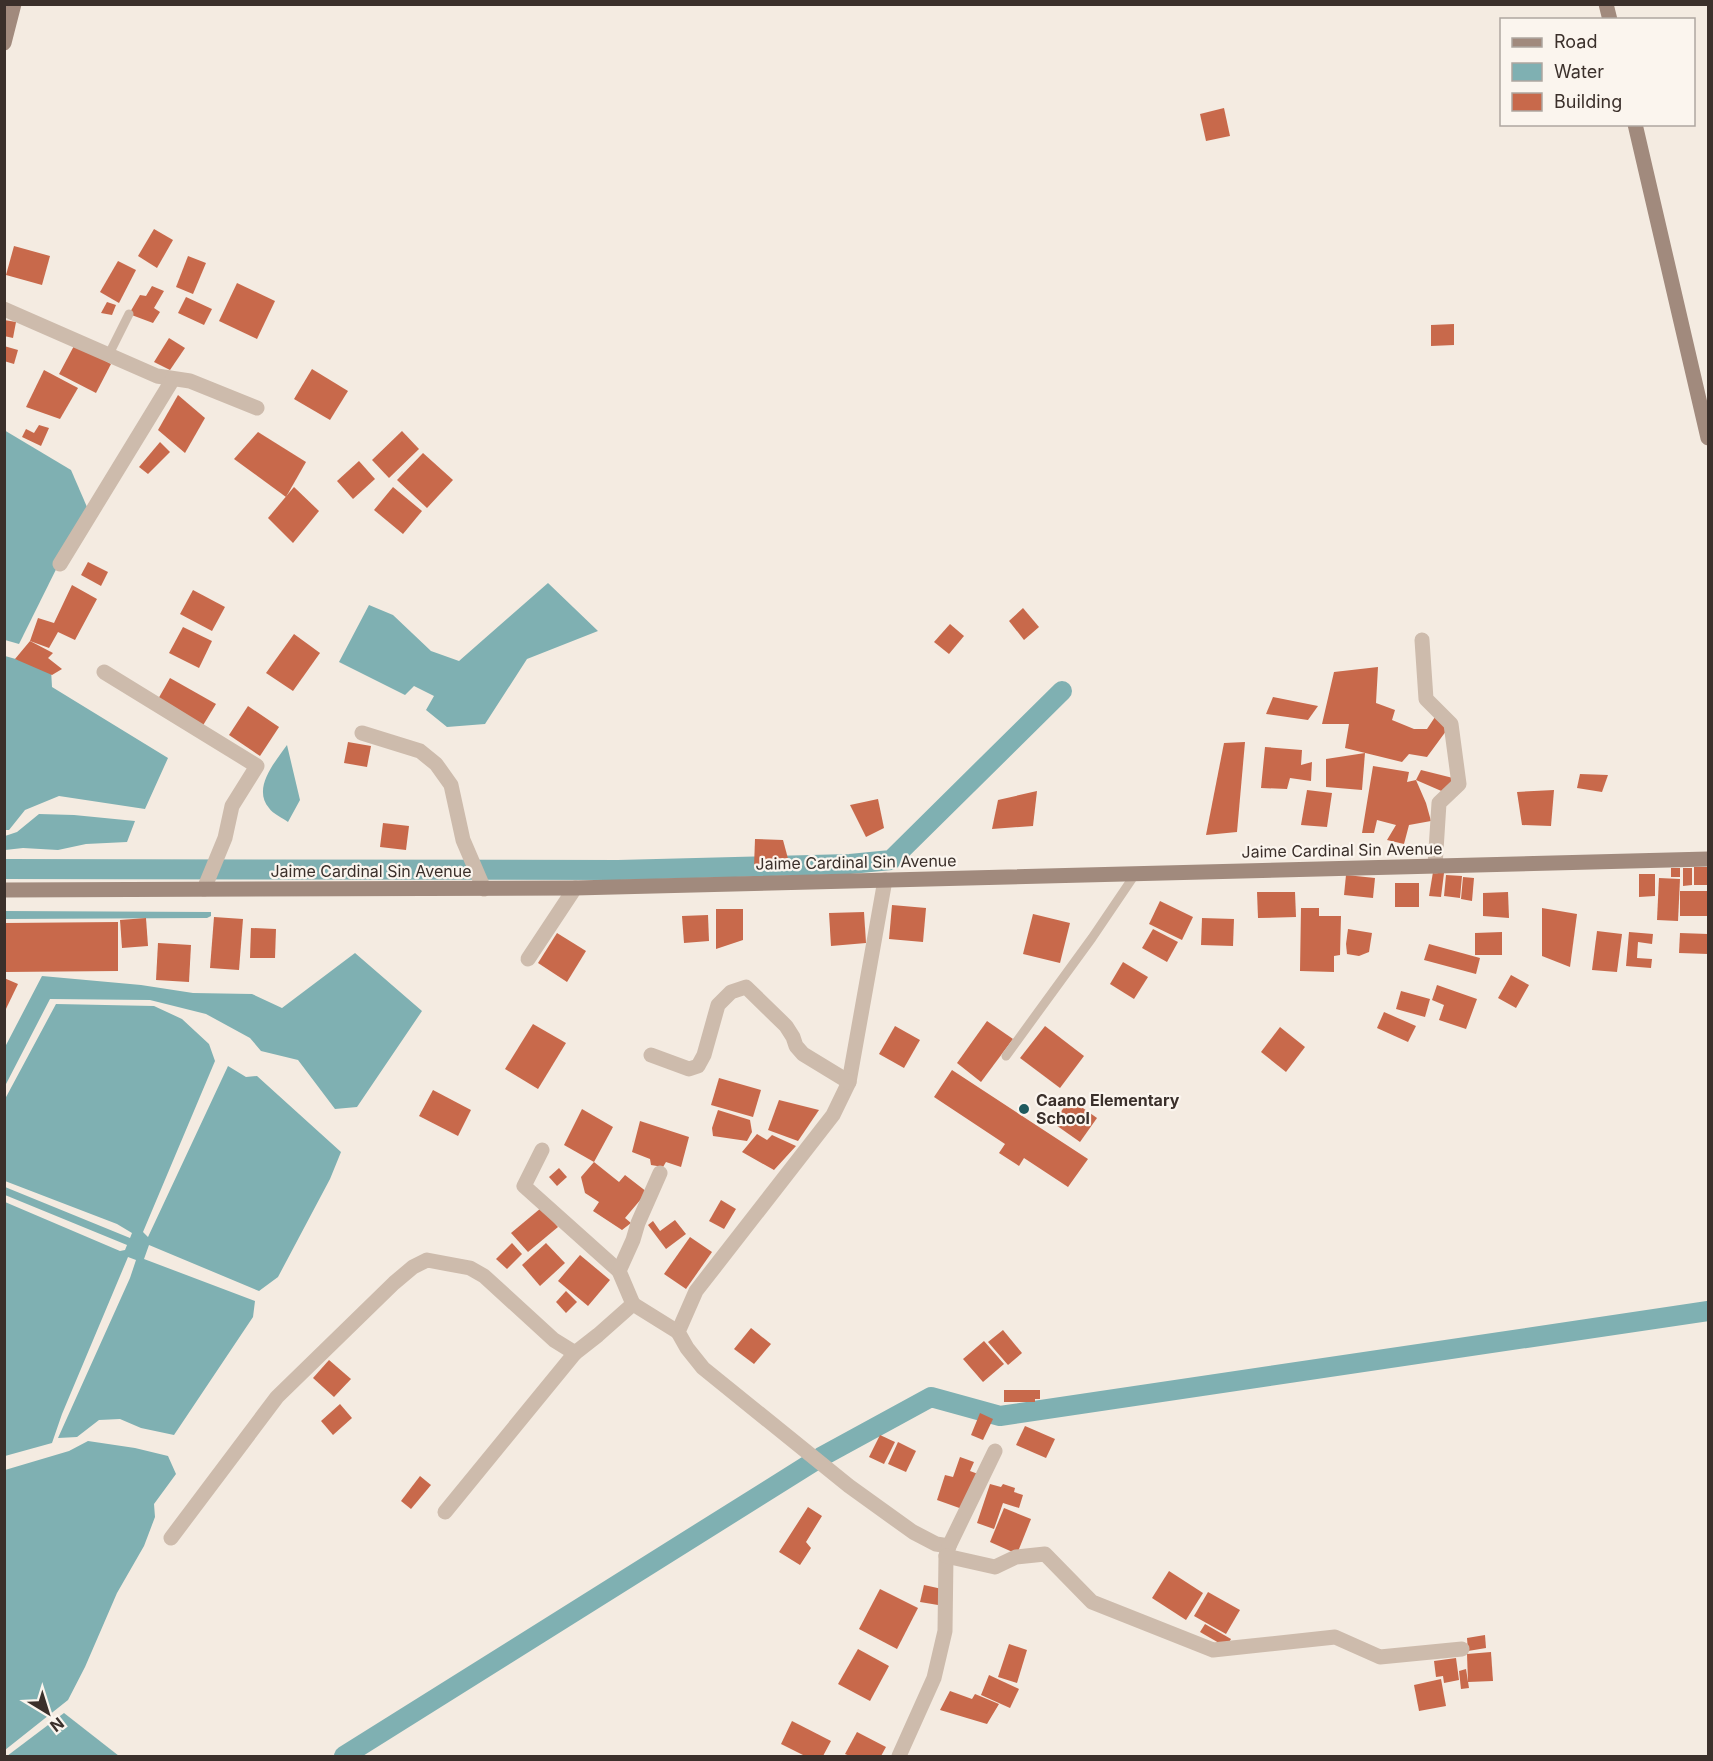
<svg xmlns="http://www.w3.org/2000/svg" width="1713" height="1761" font-family="Inter,sans-serif">
  <style>
    .water { fill: #7fb0b2 }
    .lines { fill: none; stroke-linecap: round; stroke-linejoin: round }
    .canal { stroke: #7fb0b2; stroke-width: 20 }
    .building { fill: #c8694b }
    .lane { stroke: #cdbbac; stroke-width: 9 }
    .street { stroke: #cdbbac; stroke-width: 15 }
    .secondary { stroke: #a18a7d; stroke-width: 15 }
    .poi-dot { fill: #1f5a5e; stroke: #fbf5ee; stroke-width: 2 }
    .labels { text-anchor: middle; stroke-width: 4.5; stroke-linejoin: round; paint-order: stroke }
    .street-label { font-size: 16px; fill: #3b302b; stroke: #fbf5ee }
    .poi-label { font-size: 16px; font-weight: bold; fill: #3b302b; stroke: #fbf5ee; text-anchor: start }
  </style>
  <rect width="100%" height="100%" fill="#f4ebe1"/>
  <g class="water">
    <polygon points="4,430 71,470 87,507 19,644 5,640"/>
    <polygon points="548,583 598,631 527,659 485,724 447,727 426,710 434,696 414,686 405,695 339,662 369,605 393,615 431,651 459,661"/>
    <polygon points="5,656 51,669 52,687 168,758 145,809 59,796 25,810 9,830 5,830"/>
    <path d="M287,745L300,800L288,822C283,818 273,814 269,808C252,788 275,762 287,745Z"/>
    <polygon points="39,814 74,815 135,821 127,842 86,844 58,850 23,848 5,850 5,836 17,832"/>
    <polygon points="5,911 211,912 211,916 207,918 5,919"/>
    <polygon points="355,953 422,1011 357,1107 335,1109 298,1060 261,1051 250,1038 206,1014 150,1000 50,999 5,1086 5,1047 42,976 141,985 193,993 252,994 282,1008"/>
    <polygon points="56,1004 154,1006 182,1019 209,1044 215,1061 143,1232 148,1237 228,1066 246,1077 257,1076 341,1152 330,1179 278,1277 259,1291 149,1245 144,1259 255,1301 253,1317 174,1435 141,1428 120,1419 99,1420 77,1437 58,1438 130,1278 136,1260 128,1257 62,1414 52,1443 5,1456 5,1202 120,1251 125,1250 127,1245 5,1195 5,1187 130,1238 132,1233 117,1224 5,1181 5,1099"/>
    <polygon points="88,1441 135,1448 168,1456 176,1474 154,1504 155,1517 144,1546 117,1593 85,1667 68,1700 5,1750 5,1470 69,1451"/>
    <polygon points="64,1713 119,1756 7,1756"/>
  </g>
  <g class="lines">
    <g class="canal">
      <polyline points="4,869 618,870 850,864 891,860 1062,691"/>
      <polyline points="821,1457 931,1397 1000,1416 1708,1311"/>
      <polyline points="344,1756 813,1462"/>
    </g>
  </g>
  <g class="building">
    <polygon points="1224,108 1230,136 1206,141 1200,114"/>
    <polygon points="154,229 173,240 157,268 138,256"/>
    <polygon points="14,246 50,256 42,285 6,275"/>
    <polygon points="188,256 206,263 193,294 176,287"/>
    <polygon points="118,261 136,270 119,303 100,292"/>
    <polygon points="237,283 275,301 257,339 219,321"/>
    <polygon points="152,286 164,291 154,308 160,312 153,323 129,314 140,295 146,296"/>
    <polygon points="186,297 212,309 204,325 178,313"/>
    <polygon points="107,302 116,305 112,315 101,313"/>
    <polygon points="4,320 16,322 13,338 4,336"/>
    <polygon points="1454,324 1454,345 1431,346 1431,325"/>
    <polygon points="169,338 185,348 170,370 154,362"/>
    <polygon points="75,344 111,364 96,393 59,374"/>
    <polygon points="4,346 18,350 14,364 4,361"/>
    <polygon points="312,369 348,391 330,420 294,399"/>
    <polygon points="44,370 78,388 60,419 26,407"/>
    <polygon points="178,395 205,418 185,453 158,430"/>
    <polygon points="39,425 49,428 41,446 22,437 26,429 34,433"/>
    <polygon points="402,431 419,449 389,478 372,460"/>
    <polygon points="258,432 306,462 286,497 234,459"/>
    <polygon points="160,442 170,452 148,474 139,467"/>
    <polygon points="423,453 453,480 427,508 397,480"/>
    <polygon points="359,461 375,479 353,499 337,481"/>
    <polygon points="294,487 319,511 293,543 268,518"/>
    <polygon points="393,487 422,511 403,534 374,510"/>
    <polygon points="88,562 108,572 101,586 81,575"/>
    <polygon points="72,585 97,599 75,640 58,632 49,648 30,641 38,618 54,623"/>
    <polygon points="193,590 225,607 212,631 180,614"/>
    <polygon points="1023,608 1039,627 1024,640 1009,621"/>
    <polygon points="950,624 964,636 949,654 934,642"/>
    <polygon points="183,627 212,641 199,668 169,653"/>
    <polygon points="294,634 320,653 293,691 266,673"/>
    <polygon points="30,641 53,653 48,658 62,669 52,675 15,659"/>
    <polygon points="1378,667 1376,703 1395,710 1392,720 1414,729 1427,729 1435,717 1449,727 1427,757 1409,754 1402,762 1345,748 1349,724 1322,724 1334,672"/>
    <polygon points="170,678 216,704 202,727 157,701"/>
    <polygon points="1273,697 1318,706 1308,720 1266,714"/>
    <polygon points="248,706 279,727 260,756 229,735"/>
    <polygon points="348,742 371,746 367,767 344,763"/>
    <polygon points="1245,742 1237,832 1206,835 1224,743"/>
    <polygon points="1265,747 1302,750 1301,765 1312,762 1311,781 1290,778 1287,789 1261,788"/>
    <polygon points="1365,753 1362,790 1326,787 1326,759"/>
    <polygon points="1373,766 1409,772 1407,782 1416,780 1426,803 1431,821 1409,825 1404,844 1387,840 1396,825 1377,820 1374,833 1362,833"/>
    <polygon points="1421,770 1453,778 1446,793 1416,780"/>
    <polygon points="1580,774 1608,775 1602,792 1577,788"/>
    <polygon points="1307,790 1332,793 1327,827 1301,825"/>
    <polygon points="1554,790 1551,826 1522,825 1517,792"/>
    <polygon points="1037,791 1033,826 992,829 998,800"/>
    <polygon points="878,799 884,828 866,837 850,805"/>
    <polygon points="383,823 409,826 406,850 380,847"/>
    <polygon points="755,839 783,840 790,866 754,867"/>
    <rect x="1694" y="867" width="14" height="18"/>
    <rect x="1671" y="868" width="9" height="9"/>
    <polygon points="1683,868 1692,868 1692,885 1683,886"/>
    <polygon points="1433,872 1444,873 1441,897 1429,896"/>
    <polygon points="1639,874 1655,874 1655,896 1639,897"/>
    <polygon points="1346,875 1375,878 1373,898 1344,895"/>
    <polygon points="1446,875 1462,876 1460,898 1444,896"/>
    <polygon points="1463,877 1474,878 1472,901 1461,899"/>
    <polygon points="1659,878 1680,879 1678,921 1657,920"/>
    <rect x="1395" y="883" width="24" height="24"/>
    <rect x="1680" y="891" width="28" height="25"/>
    <polygon points="1257,892 1295,892 1296,917 1258,918"/>
    <polygon points="1508,892 1509,918 1483,916 1483,893"/>
    <polygon points="1160,901 1193,917 1182,940 1149,924"/>
    <polygon points="892,905 926,908 923,942 889,939"/>
    <polygon points="1301,908 1319,908 1319,916 1341,916 1340,955 1334,956 1334,972 1300,971"/>
    <polygon points="1542,908 1577,914 1570,967 1542,956"/>
    <polygon points="716,909 743,909 743,940 716,949"/>
    <polygon points="864,912 866,943 831,946 829,913"/>
    <polygon points="1033,914 1070,923 1060,963 1023,954"/>
    <polygon points="708,915 709,941 684,943 682,916"/>
    <polygon points="214,917 243,919 239,970 210,968"/>
    <polygon points="146,918 148,946 122,948 120,920"/>
    <polygon points="1202,918 1234,919 1233,946 1201,945"/>
    <polygon points="118,922 118,971 5,972 5,923"/>
    <polygon points="251,928 276,929 275,958 250,958"/>
    <polygon points="1153,929 1178,942 1167,962 1142,948"/>
    <polygon points="1348,929 1372,933 1369,952 1359,956 1347,954 1346,944"/>
    <polygon points="1597,931 1622,934 1617,972 1592,970"/>
    <polygon points="1502,932 1502,955 1475,955 1475,933"/>
    <polygon points="1629,932 1653,934 1652,944 1638,942 1637,958 1652,959 1651,968 1626,966"/>
    <polygon points="557,933 586,951 567,982 538,963"/>
    <polygon points="1680,933 1708,934 1708,954 1679,953"/>
    <polygon points="158,943 191,945 189,982 156,980"/>
    <polygon points="1429,944 1480,958 1476,974 1424,960"/>
    <polygon points="1123,962 1148,977 1134,999 1110,984"/>
    <polygon points="1511,975 1529,985 1516,1008 1498,998"/>
    <polygon points="4,978 18,984 4,1013"/>
    <polygon points="1437,985 1477,999 1466,1029 1439,1020 1444,1005 1432,1000"/>
    <polygon points="1401,991 1430,999 1425,1017 1396,1009"/>
    <polygon points="1384,1012 1416,1026 1408,1042 1377,1028"/>
    <polygon points="987,1021 1013,1039 981,1082 957,1063"/>
    <polygon points="533,1024 566,1043 538,1089 505,1069"/>
    <polygon points="895,1026 920,1040 904,1068 879,1054"/>
    <polygon points="1045,1026 1084,1056 1060,1088 1020,1058"/>
    <polygon points="1280,1027 1305,1047 1286,1072 1261,1052"/>
    <polygon points="952,1070 1088,1159 1068,1187 1024,1158 1019,1166 999,1153 1005,1144 934,1097"/>
    <polygon points="719,1078 761,1090 753,1117 711,1105"/>
    <polygon points="433,1090 471,1110 458,1136 419,1116"/>
    <polygon points="1070,1099 1097,1118 1080,1142 1053,1123"/>
    <polygon points="779,1100 819,1110 798,1141 768,1130"/>
    <polygon points="582,1109 613,1127 594,1162 564,1145"/>
    <polygon points="718,1110 750,1120 752,1132 747,1141 713,1136 712,1128"/>
    <polygon points="640,1121 689,1137 681,1167 666,1162 663,1167 651,1165 650,1159 632,1152"/>
    <polygon points="757,1134 767,1140 772,1135 796,1146 774,1170 742,1152"/>
    <polygon points="594,1162 619,1182 625,1175 647,1192 625,1218 631,1223 622,1230 593,1211 599,1202 585,1193 581,1177"/>
    <polygon points="559,1168 567,1177 557,1186 549,1177"/>
    <polygon points="721,1200 736,1209 724,1229 709,1221"/>
    <polygon points="541,1208 558,1227 528,1252 511,1233"/>
    <polygon points="675,1220 686,1234 666,1249 648,1225 653,1221 660,1231"/>
    <polygon points="690,1237 712,1252 686,1289 664,1274"/>
    <polygon points="512,1243 522,1254 507,1269 496,1259"/>
    <polygon points="546,1243 565,1263 540,1286 522,1265"/>
    <polygon points="580,1255 610,1280 588,1306 558,1281"/>
    <polygon points="566,1291 577,1302 566,1313 556,1302"/>
    <polygon points="751,1328 771,1344 754,1364 734,1349"/>
    <polygon points="1003,1330 1022,1353 1008,1365 988,1342"/>
    <polygon points="984,1341 1004,1364 983,1382 963,1359"/>
    <polygon points="329,1360 351,1379 334,1397 313,1378"/>
    <polygon points="1004,1390 1040,1390 1040,1399 1035,1399 1035,1402 1004,1402"/>
    <polygon points="340,1404 352,1418 333,1435 321,1421"/>
    <polygon points="980,1413 993,1419 983,1440 971,1435"/>
    <polygon points="1025,1426 1055,1439 1046,1458 1016,1445"/>
    <polygon points="880,1435 895,1442 884,1464 869,1457"/>
    <polygon points="898,1442 916,1451 906,1472 888,1464"/>
    <polygon points="960,1457 974,1462 970,1471 978,1474 965,1510 937,1500 945,1475 953,1477"/>
    <polygon points="420,1476 431,1485 411,1509 401,1501"/>
    <polygon points="990,1484 1001,1487 1003,1484 1015,1488 1014,1492 1023,1495 1019,1508 1003,1503 994,1529 977,1523"/>
    <polygon points="808,1507 822,1516 806,1542 811,1548 800,1565 779,1552"/>
    <polygon points="1004,1508 1031,1519 1017,1554 990,1542"/>
    <polygon points="1169,1571 1203,1593 1186,1620 1152,1598"/>
    <polygon points="924,1585 942,1589 938,1605 920,1602"/>
    <polygon points="880,1589 918,1608 897,1649 859,1629"/>
    <polygon points="1208,1592 1240,1610 1226,1634 1194,1616"/>
    <polygon points="1205,1624 1231,1639 1226,1647 1200,1632"/>
    <polygon points="1485,1635 1486,1648 1468,1651 1467,1638"/>
    <polygon points="1009,1644 1027,1650 1017,1683 998,1677"/>
    <polygon points="858,1649 889,1666 870,1701 838,1684"/>
    <polygon points="1491,1652 1493,1681 1468,1682 1467,1654"/>
    <polygon points="1456,1658 1459,1680 1444,1683 1443,1676 1436,1677 1434,1661"/>
    <polygon points="1466,1669 1469,1688 1461,1689 1459,1671"/>
    <polygon points="989,1675 1019,1689 1010,1708 981,1695"/>
    <polygon points="1441,1679 1446,1706 1419,1711 1414,1685"/>
    <polygon points="950,1691 972,1699 975,1694 999,1704 987,1724 940,1710"/>
    <polygon points="792,1721 831,1741 823,1756 805,1756 781,1744"/>
    <polygon points="857,1732 886,1747 881,1756 850,1756 845,1754"/>
  </g>
  <g class="lines">
    <g class="lane">
      <polyline points="109,354 129,314"/>
      <polyline points="1006,1056 1092,938 1136,873"/>
    </g>
    <g class="street">
      <polyline points="4,309 157,376 190,381 257,408"/>
      <polyline points="60,564 173,379"/>
      <polyline points="1422,640 1426,699 1451,724 1459,784 1439,803 1435,866"/>
      <polyline points="104,672 257,766 232,806 225,838 204,889"/>
      <polyline points="362,733 420,751 436,764 451,785 463,840 484,889"/>
      <polyline points="885,880 849,1082 833,1115 696,1291 678,1332 687,1348 703,1368 849,1486 913,1532 936,1544 949,1546 946,1556 945,1631 934,1678 899,1756"/>
      <polyline points="528,959 575,888"/>
      <polyline points="651,1055 689,1069 698,1066 704,1055 718,1005 731,992 746,987 786,1026 793,1037 796,1046 803,1054 849,1082"/>
      <polyline points="542,1150 524,1186 619,1271"/>
      <polyline points="633,1304 619,1271 633,1240 638,1223 660,1173"/>
      <polyline points="445,1512 575,1353"/>
      <polyline points="171,1538 277,1397 394,1283 413,1267 427,1260 470,1268 484,1276 554,1340 575,1353 598,1335 633,1304 678,1332"/>
      <polyline points="949,1546 995,1451"/>
      <polyline points="946,1556 995,1567 1016,1557 1045,1554 1092,1602 1213,1650 1335,1637 1380,1657 1462,1649"/>
    </g>
    <g class="secondary">
      <polyline points="1606,4 1610,20"/>
      <polyline points="4,43 14,4"/>
      <polyline points="1635,124 1708,438"/>
      <polyline points="4,890 575,888 1708,859"/>
    </g>
  </g>
  <circle class="poi-dot" cx="1024" cy="1109" r="6"/>
  <g class="labels">
    <g class="street-label">
      <text transform="translate(1342 850) rotate(-1)" y="6">Jaime Cardinal Sin Avenue</text>
      <text transform="translate(856 862) rotate(-1)" y="6">Jaime Cardinal Sin Avenue</text>
      <text x="371" y="877">Jaime Cardinal Sin Avenue</text>
    </g>
    <g class="poi-label">
      <text x="1036" y="1106">Caano Elementary<tspan x="1036" dy="18">School</tspan></text>
    </g>
  </g>
  <rect width="1713" height="1761" fill="none" stroke="#3b302b" stroke-width="12"/>
  <rect x="1500" y="18" width="195" height="108" fill="#fbf5ee" stroke="#aea6a0" stroke-width="1.5"/>
  <rect x="1512" y="38" width="30" height="9" fill="#a18a7d" stroke="#aea6a0" stroke-width="1.5"/>
  <text x="1554" y="48" font-size="18" fill="#3b302b">Road</text>
  <rect x="1512" y="63" width="30" height="18" fill="#7fb0b2" stroke="#aea6a0" stroke-width="1.5"/>
  <text x="1554" y="78" font-size="18" fill="#3b302b">Water</text>
  <rect x="1512" y="93" width="30" height="18" fill="#c8694b" stroke="#aea6a0" stroke-width="1.5"/>
  <text x="1554" y="108" font-size="18" fill="#3b302b">Building</text>
  <g transform="translate(48 1713) rotate(142)" stroke="#fbf5ee" stroke-width="4.5" paint-order="stroke">
  <path d="M0-4.5L10 22L0 15L-10 22Z" fill="#3b302b"/>
  <text y="-9" font-size="16" font-weight="bold" text-anchor="middle" fill="#3b302b">N</text>
  </g>
</svg>
